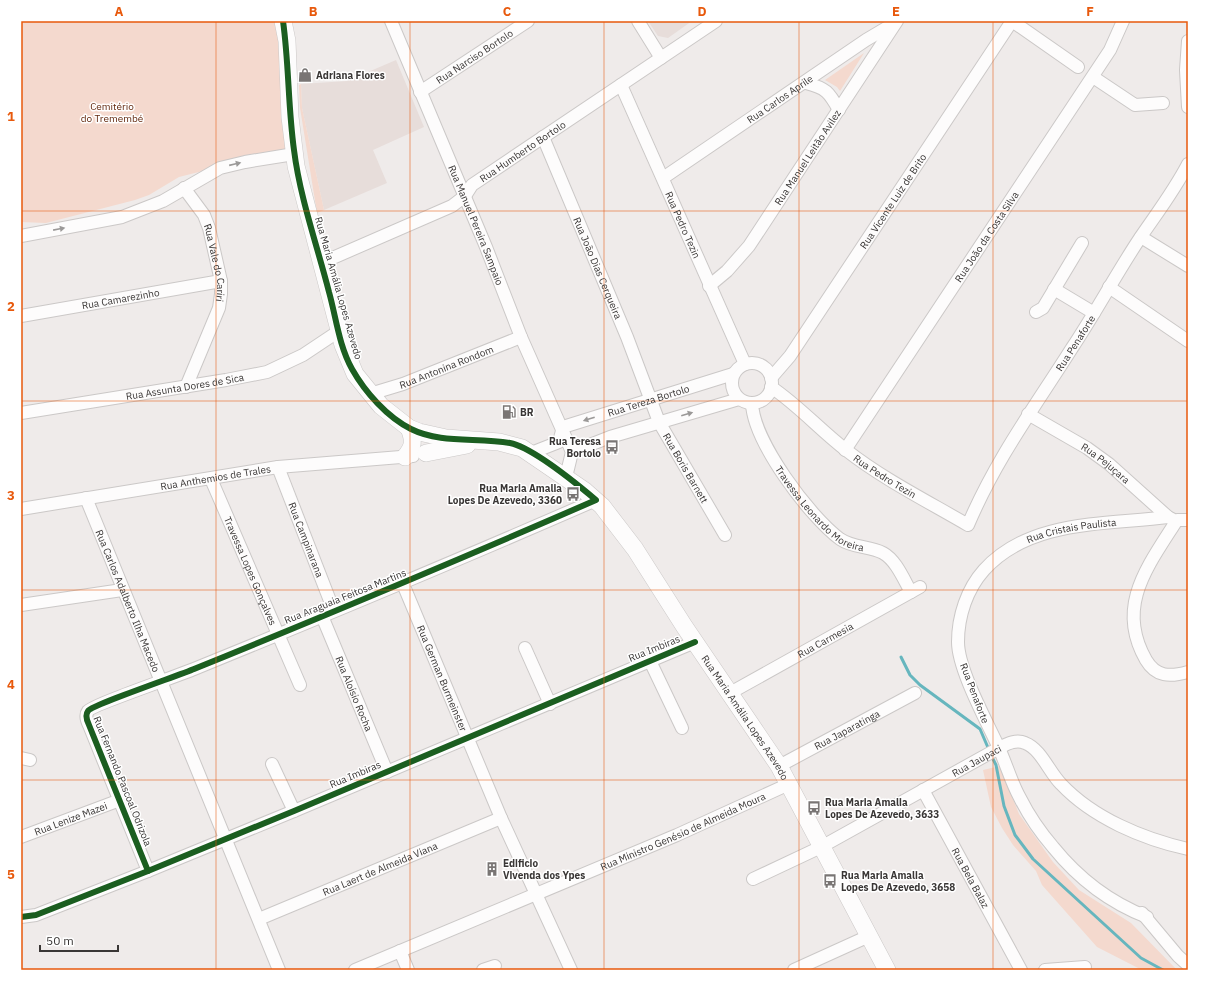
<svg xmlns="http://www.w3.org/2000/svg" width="1209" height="991" font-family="'IBM Plex Sans',sans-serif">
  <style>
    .built { fill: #e7ddda }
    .green { fill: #f4d9ce }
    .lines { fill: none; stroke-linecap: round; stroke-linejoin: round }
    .stream { stroke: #66b6be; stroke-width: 3 }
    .street-casing { stroke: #cbc8c7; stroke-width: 14 }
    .secondary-casing { stroke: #cbc8c7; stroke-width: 18 }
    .street { stroke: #fdfcfc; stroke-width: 12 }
    .secondary { stroke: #fdfcfc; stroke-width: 17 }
    .cycleway-casing { stroke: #fff; stroke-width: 8 }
    .cycleway { stroke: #1b5e20; stroke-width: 6 }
    .oneway { fill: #9b9998 }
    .grid { fill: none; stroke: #e8590c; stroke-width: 1; stroke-opacity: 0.55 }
    .labels { text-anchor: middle; stroke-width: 3; stroke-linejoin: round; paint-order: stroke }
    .street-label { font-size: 10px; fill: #393635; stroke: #fff }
    .poi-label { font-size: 10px; font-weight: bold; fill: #393635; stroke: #fff; text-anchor: start }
    .park-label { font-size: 10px; fill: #62280e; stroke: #fff }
    .neatline { fill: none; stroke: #e8590c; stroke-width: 1.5 }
    .grid-label { font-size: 13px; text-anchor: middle; font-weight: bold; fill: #e8590c }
  </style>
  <rect width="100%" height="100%" fill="#efebea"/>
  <g class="built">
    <polygon points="648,21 692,21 668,38 658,36"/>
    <polygon points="396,60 424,127 373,150 387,183 324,210 302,108 301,84 347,81"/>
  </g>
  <g class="green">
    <polygon points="21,21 278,21 286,148 285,150 179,177 149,195 135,200 46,223 21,222"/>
    <polygon points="864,53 840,91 837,87 825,80"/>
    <polygon points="301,84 302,108 324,210 317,213 300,108 299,85"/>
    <polygon points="1000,766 1019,814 1053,862 1079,890 1131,923 1177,970 1142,970 1097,947 1042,885 1036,871 1013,845 1002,828 991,807 983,770"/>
  </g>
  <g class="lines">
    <g class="stream">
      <polyline points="901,657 910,675 920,685 980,729 989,750"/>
      <polyline points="991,755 996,765 1004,806 1015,835 1033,859 1141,958 1163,970"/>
    </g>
    <defs>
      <g id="street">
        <path id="s1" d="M391,21L486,247L521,337L572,452L566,477"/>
        <polyline points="638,21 661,58"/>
        <polyline points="1012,21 1078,67"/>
        <polyline points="1188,41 1186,70 1188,107"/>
        <polyline points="1093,77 1135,105 1163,103"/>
        <path d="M806,83C826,88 829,92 839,110"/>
        <path id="s2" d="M621,85L745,364"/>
        <path id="s3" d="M420,92L528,21"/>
        <path id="s4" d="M543,137L627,337L659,422L725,535"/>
        <path id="s5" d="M663,178L866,40L893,24"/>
        <path id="s6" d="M184,188L204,215L209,228L221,281V294L219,308L186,387"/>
        <polyline points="21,236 122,217 163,201 220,168 245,162 294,154"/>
        <polyline points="1141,237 1188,266"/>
        <path id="s7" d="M321,263L452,206L465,196L472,185L716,21"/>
        <path id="s8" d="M709,286L727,271L749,246L897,21"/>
        <polyline points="1109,287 1188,341"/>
        <polyline points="1054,289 1094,313"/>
        <polyline points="1036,312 1043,308 1082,243"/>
        <path id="s9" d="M21,316L221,281"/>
        <circle cx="752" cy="383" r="20"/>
        <path id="s10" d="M771,378L790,356L1012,21"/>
        <path id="s11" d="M771,387C798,405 820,430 846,450C883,479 927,501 968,525C996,459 1034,408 1072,348C1096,312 1116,274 1140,238C1157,213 1174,191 1188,164"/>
        <path id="s12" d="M370,394L403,384L521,337"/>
        <path id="s13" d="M752,403C753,441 809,516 840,539C853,548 869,546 883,553C896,560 904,580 911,592"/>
        <path id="s14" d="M21,413L226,380L267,372L303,355L339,331"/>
        <path id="s15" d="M1028,414L1087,448L1109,464L1168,517L1172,519"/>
        <path id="s16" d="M845,450L1110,50L1123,21"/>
        <polyline points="572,452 610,437 739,399"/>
        <path id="s17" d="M531,453L559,442L563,427L733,374"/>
        <path id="s18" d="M278,467L334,611"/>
        <path id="s19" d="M211,479L300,685"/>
        <path id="s20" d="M86,498L279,970"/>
        <path id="s21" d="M21,509L278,467L413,456"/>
        <path d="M1188,520H1177C1148,566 1115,606 1146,660C1156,677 1170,677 1188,672"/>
        <path id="s22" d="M403,584L501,818L571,970"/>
        <polyline points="21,605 122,590"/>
        <path id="s23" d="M322,616L387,772"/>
        <polyline points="525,648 550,704"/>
        <polyline points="650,661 682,728"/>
        <path id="s24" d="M730,693L920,587"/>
        <polyline points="21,758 30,760"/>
        <polyline points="272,764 294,811"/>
        <path id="s25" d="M779,766L915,693"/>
        <path id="s26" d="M923,790L1021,970"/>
        <path id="s27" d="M21,837L120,800"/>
        <path d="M148,871L89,725C87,721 85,715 88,711C92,705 180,675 194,669C329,614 463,558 596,500"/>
        <path id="s28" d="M753,879L821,847L999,748C1007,744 1016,739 1025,743C1041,749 1049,772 1061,784C1093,818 1143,839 1188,849"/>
        <polyline points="1142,913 1178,956 1188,965"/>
        <polyline points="21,917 36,915 148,871 294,811 695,642"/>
        <path id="s29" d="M1147,917C1111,903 1078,878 1053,847C1040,832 1029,816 1020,798C1011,782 1006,763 998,746C986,720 958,669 958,642C958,616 967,589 984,570C1030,519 1106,525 1168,517"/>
        <path id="s30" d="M259,919L501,818"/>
        <polyline points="400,951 408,970"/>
        <path id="s31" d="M355,970L677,835L789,784"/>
        <polyline points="483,970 495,966"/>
        <polyline points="794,970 869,936"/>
        <polyline points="1045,970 1085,967"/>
      </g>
      <g id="secondary">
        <path id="s32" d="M283,21L287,41L290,117L296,166L343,345L355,374L381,406L409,428L419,432L446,438L499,442L522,448L585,491L602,506L635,549L684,626L779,766L887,970"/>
        <polyline points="426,453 467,445"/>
        <path d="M405,457C414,446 414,441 409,428"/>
      </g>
    </defs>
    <use href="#street" class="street-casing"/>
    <use href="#secondary" class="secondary-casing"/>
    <use href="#street" class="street"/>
    <use href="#secondary" class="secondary"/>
    <defs>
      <g id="cycleway">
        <path d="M148,871L89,725C87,721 85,715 88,711C92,705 180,675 194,669C329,614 463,558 596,500C577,484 534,448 510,443C477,437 441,444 411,429C387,417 365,392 352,369C339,346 336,317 329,292C317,245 300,198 294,150C288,107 289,64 283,21"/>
        <polyline points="21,917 36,915 148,871 294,811 695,642"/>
      </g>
    </defs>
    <use href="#cycleway" class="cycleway-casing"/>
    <use href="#cycleway" class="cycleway"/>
  </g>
  <defs><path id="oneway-solid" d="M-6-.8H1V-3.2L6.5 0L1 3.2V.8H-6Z"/></defs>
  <g class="oneway">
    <use href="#oneway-solid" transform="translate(235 164) rotate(-13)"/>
    <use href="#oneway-solid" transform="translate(59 229) rotate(-11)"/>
    <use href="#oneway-solid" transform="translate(687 414) rotate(-16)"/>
    <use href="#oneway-solid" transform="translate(589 419) rotate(162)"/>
  </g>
  <path class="grid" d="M216,21V970M410,21V970M604,21V970M799,21V970M993,21V970M21,211H1188M21,401H1188M21,590H1188M21,780H1188"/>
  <defs>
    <symbol id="shop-bare" viewBox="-9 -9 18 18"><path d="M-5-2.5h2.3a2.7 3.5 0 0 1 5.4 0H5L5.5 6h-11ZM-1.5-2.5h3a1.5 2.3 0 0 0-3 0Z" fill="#797574" stroke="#fff" stroke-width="2.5" paint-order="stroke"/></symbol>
    <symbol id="fuel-bare" viewBox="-9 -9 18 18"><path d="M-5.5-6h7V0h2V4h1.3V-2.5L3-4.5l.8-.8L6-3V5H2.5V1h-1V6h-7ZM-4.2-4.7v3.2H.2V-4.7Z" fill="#797574" stroke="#fff" stroke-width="2.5" paint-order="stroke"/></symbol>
    <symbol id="bus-bare" viewBox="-9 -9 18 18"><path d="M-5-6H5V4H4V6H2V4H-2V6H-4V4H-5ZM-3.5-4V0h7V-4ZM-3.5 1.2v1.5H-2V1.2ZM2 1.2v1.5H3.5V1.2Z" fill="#797574" stroke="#fff" stroke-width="2.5" paint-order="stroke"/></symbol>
    <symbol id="building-bare" viewBox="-9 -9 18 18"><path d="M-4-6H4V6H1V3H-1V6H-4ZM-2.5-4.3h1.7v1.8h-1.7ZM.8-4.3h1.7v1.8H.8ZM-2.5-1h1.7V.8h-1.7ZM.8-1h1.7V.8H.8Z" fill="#797574" stroke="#fff" stroke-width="2.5" paint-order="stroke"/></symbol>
  </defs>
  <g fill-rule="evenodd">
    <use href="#shop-bare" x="295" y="65" width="20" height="20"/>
    <use href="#fuel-bare" x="499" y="402" width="20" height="20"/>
    <use href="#bus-bare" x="602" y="437" width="20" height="20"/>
    <use href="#bus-bare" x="563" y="484" width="20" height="20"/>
    <use href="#bus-bare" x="804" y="798" width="20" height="20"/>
    <use href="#building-bare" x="482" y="859" width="20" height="20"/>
    <use href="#bus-bare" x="820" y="871" width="20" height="20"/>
  </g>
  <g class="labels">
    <g class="street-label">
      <text dy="4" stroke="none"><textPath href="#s3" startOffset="65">Rua Narciso Bortolo</textPath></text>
      <text dy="4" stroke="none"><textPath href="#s5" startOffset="141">Rua Carlos Aprile</textPath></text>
      <text dy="4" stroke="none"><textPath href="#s7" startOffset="233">Rua Humberto Bortolo</textPath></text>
      <text dy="4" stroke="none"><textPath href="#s8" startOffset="163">Rua Manuel Leitão Avilez</textPath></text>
      <text dy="4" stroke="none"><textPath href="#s10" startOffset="215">Rua Vicente Luiz de Brito</textPath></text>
      <text dy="4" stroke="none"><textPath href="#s2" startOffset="153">Rua Pedro Tezin</textPath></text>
      <text dy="4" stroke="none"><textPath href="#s1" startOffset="221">Rua Manuel Pereira Sampaio</textPath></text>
      <text dy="4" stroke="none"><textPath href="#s16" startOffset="256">Rua João da Costa Silva</textPath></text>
      <text dy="4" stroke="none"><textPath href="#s6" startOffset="83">Rua Vale do Cariri</textPath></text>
      <text dy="4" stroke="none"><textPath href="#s4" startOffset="142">Rua João Dias Cerqueira</textPath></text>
      <text transform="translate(339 288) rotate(74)" y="4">Rua Maria Amália Lopes Azevedo</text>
      <text dy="4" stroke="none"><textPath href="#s9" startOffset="101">Rua Camarezinho</textPath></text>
      <text dy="4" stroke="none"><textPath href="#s11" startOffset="453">Rua Penaforte</textPath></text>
      <text dy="4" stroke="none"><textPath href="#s12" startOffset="81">Rua Antonina Rondom</textPath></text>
      <text dy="4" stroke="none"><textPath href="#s14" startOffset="166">Rua Assunta Dores de Sica</textPath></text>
      <text dy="4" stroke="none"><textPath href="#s17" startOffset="135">Rua Tereza Bortolo</textPath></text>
      <text dy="4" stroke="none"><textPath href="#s15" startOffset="92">Rua Pejuçara</textPath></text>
      <text dy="4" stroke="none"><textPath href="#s4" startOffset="361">Rua Boris Barnett</textPath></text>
      <text dy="4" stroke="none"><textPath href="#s11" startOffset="145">Rua Pedro Tezin</textPath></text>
      <text dy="4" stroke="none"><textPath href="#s21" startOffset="197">Rua Anthemios de Trales</textPath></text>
      <text dy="4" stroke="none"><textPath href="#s13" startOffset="130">Travessa Leonardo Moreira</textPath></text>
      <text dy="4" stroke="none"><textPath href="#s29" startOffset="523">Rua Cristais Paulista</textPath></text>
      <text dy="4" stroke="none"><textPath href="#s18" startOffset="78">Rua Campinarana</textPath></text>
      <text dy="4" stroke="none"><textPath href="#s19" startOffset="100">Travessa Lopes Gonçalves</textPath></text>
      <text transform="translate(345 596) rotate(-22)" y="4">Rua Araguaia Feitosa Martins</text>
      <text dy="4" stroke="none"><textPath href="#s20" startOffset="111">Rua Carlos Adalberto Ilha Macedo</textPath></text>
      <text dy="4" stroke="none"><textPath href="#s24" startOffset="109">Rua Carmesia</textPath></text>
      <text transform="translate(654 648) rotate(-22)" y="4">Rua Imbiras</text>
      <text dy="4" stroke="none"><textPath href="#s22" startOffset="102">Rua German Burmeinster</textPath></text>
      <text transform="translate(975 693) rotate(69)" y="4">Rua Penaforte</text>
      <text dy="4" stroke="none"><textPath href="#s23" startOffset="84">Rua Aloísio Rocha</textPath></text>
      <text dy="4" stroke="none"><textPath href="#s32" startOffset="909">Rua Maria Amália Lopes Azevedo</textPath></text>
      <text dy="4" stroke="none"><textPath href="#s25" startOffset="77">Rua Japaratinga</textPath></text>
      <text dy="4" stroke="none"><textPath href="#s28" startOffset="253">Rua Jaupaci</textPath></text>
      <text transform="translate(355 774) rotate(-23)" y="4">Rua Imbiras</text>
      <text transform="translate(123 781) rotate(68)" y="4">Rua Fernando Pascoal Odrizola</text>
      <text dy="4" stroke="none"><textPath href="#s27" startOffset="53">Rua Lenize Mazei</textPath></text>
      <text dy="4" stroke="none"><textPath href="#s31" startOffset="356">Rua Ministro Genésio de Almeida Moura</textPath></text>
      <text dy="4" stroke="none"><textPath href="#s30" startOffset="131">Rua Laert de Almeida Viana</textPath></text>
      <text dy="4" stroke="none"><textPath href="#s26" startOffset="100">Rua Bela Balaz</textPath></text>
    </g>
    <g class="poi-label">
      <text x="316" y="79">Adriana Flores</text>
      <text x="520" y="416">BR</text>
      <text x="601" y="445" text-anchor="end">Rua Teresa<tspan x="601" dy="12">Bortolo</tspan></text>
      <text x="562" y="492" text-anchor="end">Rua Maria Amalia<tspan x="562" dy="12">Lopes De Azevedo, 3360</tspan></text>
      <text x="825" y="806">Rua Maria Amalia<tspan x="825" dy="12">Lopes De Azevedo, 3633</tspan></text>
      <text x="503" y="867">Edificio<tspan x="503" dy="12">Vivenda dos Ypes</tspan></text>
      <text x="841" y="879">Rua Maria Amalia<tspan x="841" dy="12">Lopes De Azevedo, 3658</tspan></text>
    </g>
    <g class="park-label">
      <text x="112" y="110">Cemitério<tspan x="112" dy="12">do Tremembé</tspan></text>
    </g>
  </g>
  <rect width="1209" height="991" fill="none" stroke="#ffffff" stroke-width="44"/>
  <path d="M40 945v6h78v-6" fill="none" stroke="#393635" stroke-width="2"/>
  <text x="46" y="945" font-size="12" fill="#393635" stroke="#ffffff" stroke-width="3" paint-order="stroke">50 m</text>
  <rect x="22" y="22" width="1165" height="947" class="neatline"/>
  <g class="grid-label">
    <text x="119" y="16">A</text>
    <text x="313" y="16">B</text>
    <text x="507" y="16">C</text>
    <text x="702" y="16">D</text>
    <text x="896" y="16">E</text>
    <text x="1090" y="16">F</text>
    <text x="11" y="121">1</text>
    <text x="11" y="311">2</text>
    <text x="11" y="500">3</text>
    <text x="11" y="689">4</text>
    <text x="11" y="879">5</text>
  </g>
</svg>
